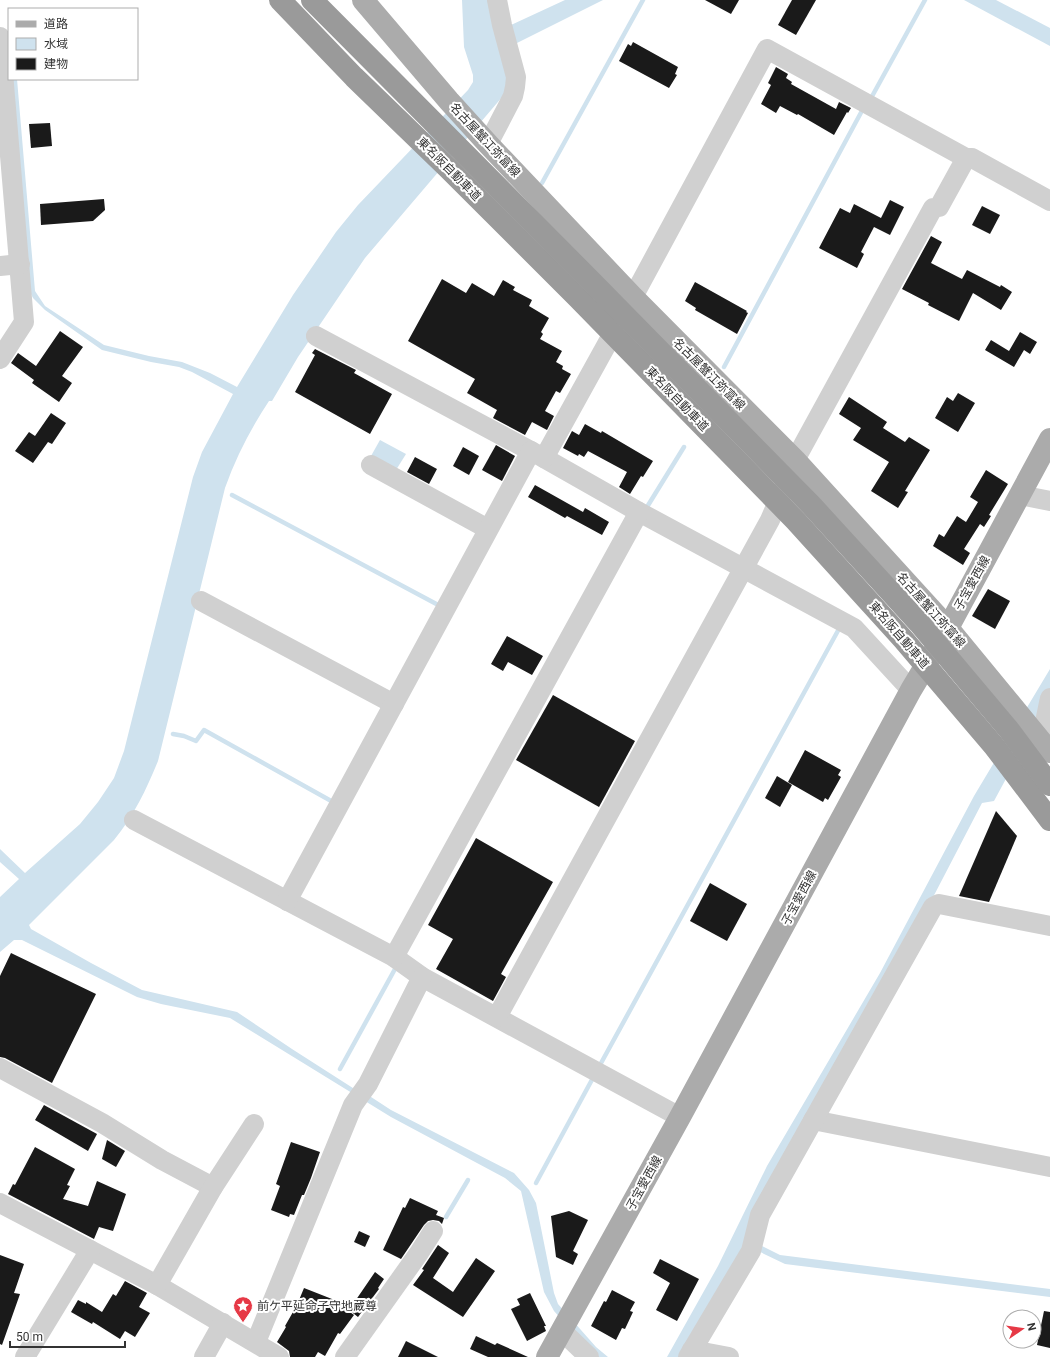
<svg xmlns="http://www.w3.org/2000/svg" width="1050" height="1357" font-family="Roboto,'Noto Sans JP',sans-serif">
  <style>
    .water { fill: #cfe2ee }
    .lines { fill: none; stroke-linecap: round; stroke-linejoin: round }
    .stream { stroke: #cfe2ee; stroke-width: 4.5 }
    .building { fill: #1a1a1a }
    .minor { stroke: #d0d0d0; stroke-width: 20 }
    .major { stroke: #ababab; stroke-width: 22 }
    .highway-bridge { stroke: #9a9a9a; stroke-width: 22 }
    .labels { text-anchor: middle; stroke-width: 4; stroke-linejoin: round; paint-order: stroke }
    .street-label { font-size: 12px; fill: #333; stroke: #fff }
    .poi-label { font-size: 12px; fill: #333; stroke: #fff; text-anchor: start }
  </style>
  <rect width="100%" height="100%" fill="#fff"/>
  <g class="water">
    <path d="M462,0H493L511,25L565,0H603L515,44L508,83L503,96L365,258L298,357L272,401H269C251,428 236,457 225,488L158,761C146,790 135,814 114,840L29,925L31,929L91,963L142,990L237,1012L292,1049L356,1090L368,1095L391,1110L514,1173L529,1190L536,1203L554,1293L558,1304L596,1347L608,1357H598L579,1339L554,1311L544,1292L521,1191L505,1178L391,1117L230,1018L161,1004L137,997L22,940H14L0,952V897L19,879L0,862V849L25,873L80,824L98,802L114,778L124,751L136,703L193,477L202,452L233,394L192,372L179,367L151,362L102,350L45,310L33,298L30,292L12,79H17L35,291L45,306L104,345L149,356L182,362L210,373L237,387L293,295L336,232L358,205L468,90L473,82V75L464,47Z"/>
    <polygon points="964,0 996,0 1050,28 1050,46"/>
    <polygon points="380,440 406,454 396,470 371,456"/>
    <polygon points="1050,669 1050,688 1042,702 1041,714 994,801 982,803 930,903 756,1210 760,1245 780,1255 1050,1289 1050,1297 785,1264 756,1250 681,1357 667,1357 718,1266 767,1166 880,973 974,796"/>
  </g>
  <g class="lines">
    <g class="stream">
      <polyline points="870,100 925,0"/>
      <polyline points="542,183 643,0"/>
      <polyline points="724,367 864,107"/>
      <polyline points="232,495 442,607"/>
      <polyline points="647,507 684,447"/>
      <polyline points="173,734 184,736 196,741 204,730 333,802"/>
      <polyline points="600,1065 840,627"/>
      <polyline points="340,1069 395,969"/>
      <polyline points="536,1183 594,1076"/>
      <polyline points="446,1217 468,1180"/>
    </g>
  </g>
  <g class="building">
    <polygon points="705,0 739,0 731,14"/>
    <polygon points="792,0 816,0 796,35 778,25"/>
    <polygon points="633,42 678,67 675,74 677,75 669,88 619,61 628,44 631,46"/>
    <polygon points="776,67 788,74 786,78 792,82 791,84 836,109 839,102 851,108 848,113 847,112 834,135 798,114 797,115 780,106 776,113 761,104 771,85 768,83"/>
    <polygon points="50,123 52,146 31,148 29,124"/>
    <polygon points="104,199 105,210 93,221 41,225 40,204"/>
    <polygon points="890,200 904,207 890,235 874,227 861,252 864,254 857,268 819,248 840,208 850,213 854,204 881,218"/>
    <polygon points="982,206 1000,215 990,234 972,225"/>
    <polygon points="931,236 942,242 931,263 962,279 967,270 1000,287 1001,285 1012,292 1001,310 973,293 959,321 928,305 929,303 902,289"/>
    <polygon points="442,279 466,293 472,283 494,296 503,280 515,287 513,290 532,300 529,306 549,318 541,332 543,334 540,339 562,351 556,362 563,366 562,369 571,374 560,393 556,391 545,411 554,416 547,430 532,422 525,435 493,418 497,410 467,393 475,379 408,341"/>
    <polygon points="695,282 747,311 746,312 748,313 737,334 695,310 696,308 685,301"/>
    <polygon points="60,331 83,347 62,376 72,383 59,402 32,383 34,380 11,363 18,353 36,366"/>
    <polygon points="1020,332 1037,342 1030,354 1024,350 1014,367 985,350 991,340 1009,351"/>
    <polygon points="315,349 356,370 354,373 392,394 370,434 295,392 315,355 312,353"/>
    <polygon points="958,393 975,403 958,432 935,418 947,397 953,401"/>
    <polygon points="849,397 887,422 883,428 905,442 909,437 930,450 905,491 908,492 898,508 871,491 889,462 853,440 861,428 839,414"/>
    <polygon points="51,413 66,423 52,444 48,442 33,463 15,451 29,432 35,436"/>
    <polygon points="585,424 601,433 602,431 653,461 643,477 641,476 630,494 619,487 627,472 588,451 584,457 579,454 578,456 563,448 572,431 579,435"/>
    <polygon points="496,445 515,456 502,481 482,470"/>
    <polygon points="463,447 479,456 469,475 453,466"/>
    <polygon points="415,457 437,469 429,484 407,472"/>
    <polygon points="986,470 1008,484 989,515 991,516 984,527 980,524 964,549 970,553 963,565 933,546 939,534 944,537 957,516 966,522 978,502 970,497"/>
    <polygon points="535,485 583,512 585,508 609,522 602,535 567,516 565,518 528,497"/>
    <polygon points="988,589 1010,601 995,629 972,616"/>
    <polygon points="507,636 543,656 532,675 508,662 503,671 491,664"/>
    <polygon points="553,695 635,741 599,807 516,760"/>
    <polygon points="805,750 841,770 838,775 841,777 828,800 825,798 823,802 788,782"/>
    <polygon points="777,776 792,785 780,807 765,798"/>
    <polygon points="996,811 1017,836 989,902 959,896"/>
    <polygon points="476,838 553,882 501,974 506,977 493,1001 436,969 453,939 428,925"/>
    <polygon points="710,883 747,904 727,941 690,921"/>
    <polygon points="11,953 96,994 52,1083 5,1058 0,1057 0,976"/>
    <polygon points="44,1105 97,1134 88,1151 35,1120"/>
    <polygon points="107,1140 125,1151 116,1167 102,1159"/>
    <polygon points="291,1142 320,1152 311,1178 304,1195 302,1195 294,1215 290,1214 289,1217 271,1210 280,1186 276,1184"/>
    <polygon points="35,1147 75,1169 67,1185 70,1186 63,1199 88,1206 97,1181 126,1194 113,1231 99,1227 94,1239 8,1194 13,1184 15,1185"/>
    <polygon points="410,1198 438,1211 436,1215 444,1218 442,1224 439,1221 433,1220 428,1221 424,1225 401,1259 383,1250 403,1207 405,1208"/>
    <polygon points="569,1211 588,1220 573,1251 578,1254 573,1265 556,1257 551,1216"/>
    <polygon points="359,1231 370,1236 365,1247 354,1242"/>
    <polygon points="438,1245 449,1253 433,1278 453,1292 476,1258 495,1271 463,1317 413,1285 424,1270 422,1269"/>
    <polygon points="0,1255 24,1264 14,1293 20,1294 2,1345 0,1344"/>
    <polygon points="660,1259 699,1279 677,1321 656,1310 670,1283 653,1273"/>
    <polygon points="375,1272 384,1279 378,1288 379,1289 358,1317 349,1310"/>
    <polygon points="125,1281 147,1293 139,1307 150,1313 135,1337 125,1331 120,1339 93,1322 92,1324 71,1312 78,1300 86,1304 86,1302 102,1312 113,1294 116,1296"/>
    <polygon points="304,1288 332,1299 354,1315 340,1334 338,1333 325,1356 318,1352 315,1357 290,1357 289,1351 277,1342 286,1327 285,1326 297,1305"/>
    <polygon points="612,1290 635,1302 630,1311 633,1312 625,1329 622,1328 616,1340 591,1326 604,1301 606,1302"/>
    <polygon points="530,1293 546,1326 544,1326 546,1331 527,1341 511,1309 520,1305 517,1299"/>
    <polygon points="1044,1311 1050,1312 1050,1348 1037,1345"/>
    <polygon points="476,1336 495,1345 497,1343 528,1357 488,1357 470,1349"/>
    <polygon points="406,1341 438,1357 398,1357"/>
  </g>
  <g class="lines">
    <g class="minor">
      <polyline points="0,37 24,322 0,359"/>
      <polyline points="488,144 513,96 515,87 516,77 502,25 497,0"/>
      <polyline points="0,266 20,264"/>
      <polyline points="316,336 544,458 639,512 854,628 911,690"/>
      <polyline points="544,458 633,297 767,49 966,158 972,158 1050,201"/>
      <polyline points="795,460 933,208 939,207 966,158"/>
      <polyline points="371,465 488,529"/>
      <polyline points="1020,495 1050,501"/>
      <polyline points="201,601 394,704"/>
      <polyline points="1041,741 1050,698"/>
      <polyline points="134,820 394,957 422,977 680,1117"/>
      <polyline points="287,901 531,451"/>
      <polyline points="394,957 639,512"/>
      <polyline points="497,1017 770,520 784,488"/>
      <polyline points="0,1068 102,1123 162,1160 213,1187"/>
      <polyline points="813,1120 1050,1167"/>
      <polyline points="0,1203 157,1285 279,1357"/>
      <polyline points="157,1285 213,1187 254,1124"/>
      <polyline points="562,1331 589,1357"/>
      <polyline points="256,1342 353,1105 368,1084 422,977"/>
      <polyline points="692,1350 729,1357"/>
      <polyline points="25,1357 90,1250"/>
      <polyline points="204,1357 223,1323"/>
      <polyline points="345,1357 419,1253 433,1231"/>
      <polyline points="688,1357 751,1251 760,1215 933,907 939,904 1050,926"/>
    </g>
    <g class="major">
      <polyline points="363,0 449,101 488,144 633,297 795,460 948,628 1050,752"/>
      <polyline points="547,1357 680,1117 911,690 948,628 1050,439"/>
    </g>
    <g class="highway-bridge">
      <polyline points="280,0 354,77 448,168 577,297 796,521 903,639 994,746 1050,820"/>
      <polyline points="312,0 592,282 812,506 919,623 1009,730 1050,785"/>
    </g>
  </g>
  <defs>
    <symbol id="sight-pin" viewBox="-11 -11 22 30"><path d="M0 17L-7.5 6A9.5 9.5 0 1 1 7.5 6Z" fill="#e63946" stroke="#fff"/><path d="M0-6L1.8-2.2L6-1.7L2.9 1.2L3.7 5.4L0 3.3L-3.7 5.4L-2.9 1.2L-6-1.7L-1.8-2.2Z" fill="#fff"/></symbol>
  </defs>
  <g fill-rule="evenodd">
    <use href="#sight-pin" x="232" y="1295" width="22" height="30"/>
  </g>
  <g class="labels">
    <g class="street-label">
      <text transform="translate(485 140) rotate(47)" y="4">名古屋蟹江弥富線</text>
      <text transform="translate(449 169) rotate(45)" y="4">東名阪自動車道</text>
      <text transform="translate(709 374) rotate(45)" y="4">名古屋蟹江弥富線</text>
      <text transform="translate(677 399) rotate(46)" y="4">東名阪自動車道</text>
      <text transform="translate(972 583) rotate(-61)" y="4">子宝愛西線</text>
      <text transform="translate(931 610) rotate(48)" y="4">名古屋蟹江弥富線</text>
      <text transform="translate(899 635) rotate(49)" y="4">東名阪自動車道</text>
      <text transform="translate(799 898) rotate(-62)" y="4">子宝愛西線</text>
      <text transform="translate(644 1183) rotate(-61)" y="4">子宝愛西線</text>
    </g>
    <g class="poi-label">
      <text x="257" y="1310">前ケ平延命子守地蔵尊</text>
    </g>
  </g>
  <rect x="8" y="8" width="130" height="72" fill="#ffffff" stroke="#adadad"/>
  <rect x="16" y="21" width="20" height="6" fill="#ababab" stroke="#adadad"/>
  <text x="44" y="28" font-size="12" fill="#333333">道路</text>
  <rect x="16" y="38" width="20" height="12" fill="#cfe2ee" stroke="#adadad"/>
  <text x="44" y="48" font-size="12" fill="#333333">水域</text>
  <rect x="16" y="58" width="20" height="12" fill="#1a1a1a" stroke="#adadad"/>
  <text x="44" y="68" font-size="12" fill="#333333">建物</text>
  <g transform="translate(1022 1329) rotate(77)"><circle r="19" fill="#ffffff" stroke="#adadad"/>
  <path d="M0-3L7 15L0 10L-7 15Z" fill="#e63946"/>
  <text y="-6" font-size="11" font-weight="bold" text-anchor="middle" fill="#333333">N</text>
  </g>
  <path d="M10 1341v6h115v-6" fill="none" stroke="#333333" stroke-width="2"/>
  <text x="16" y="1341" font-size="12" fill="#333333" stroke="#ffffff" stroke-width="3" paint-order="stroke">50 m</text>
</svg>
